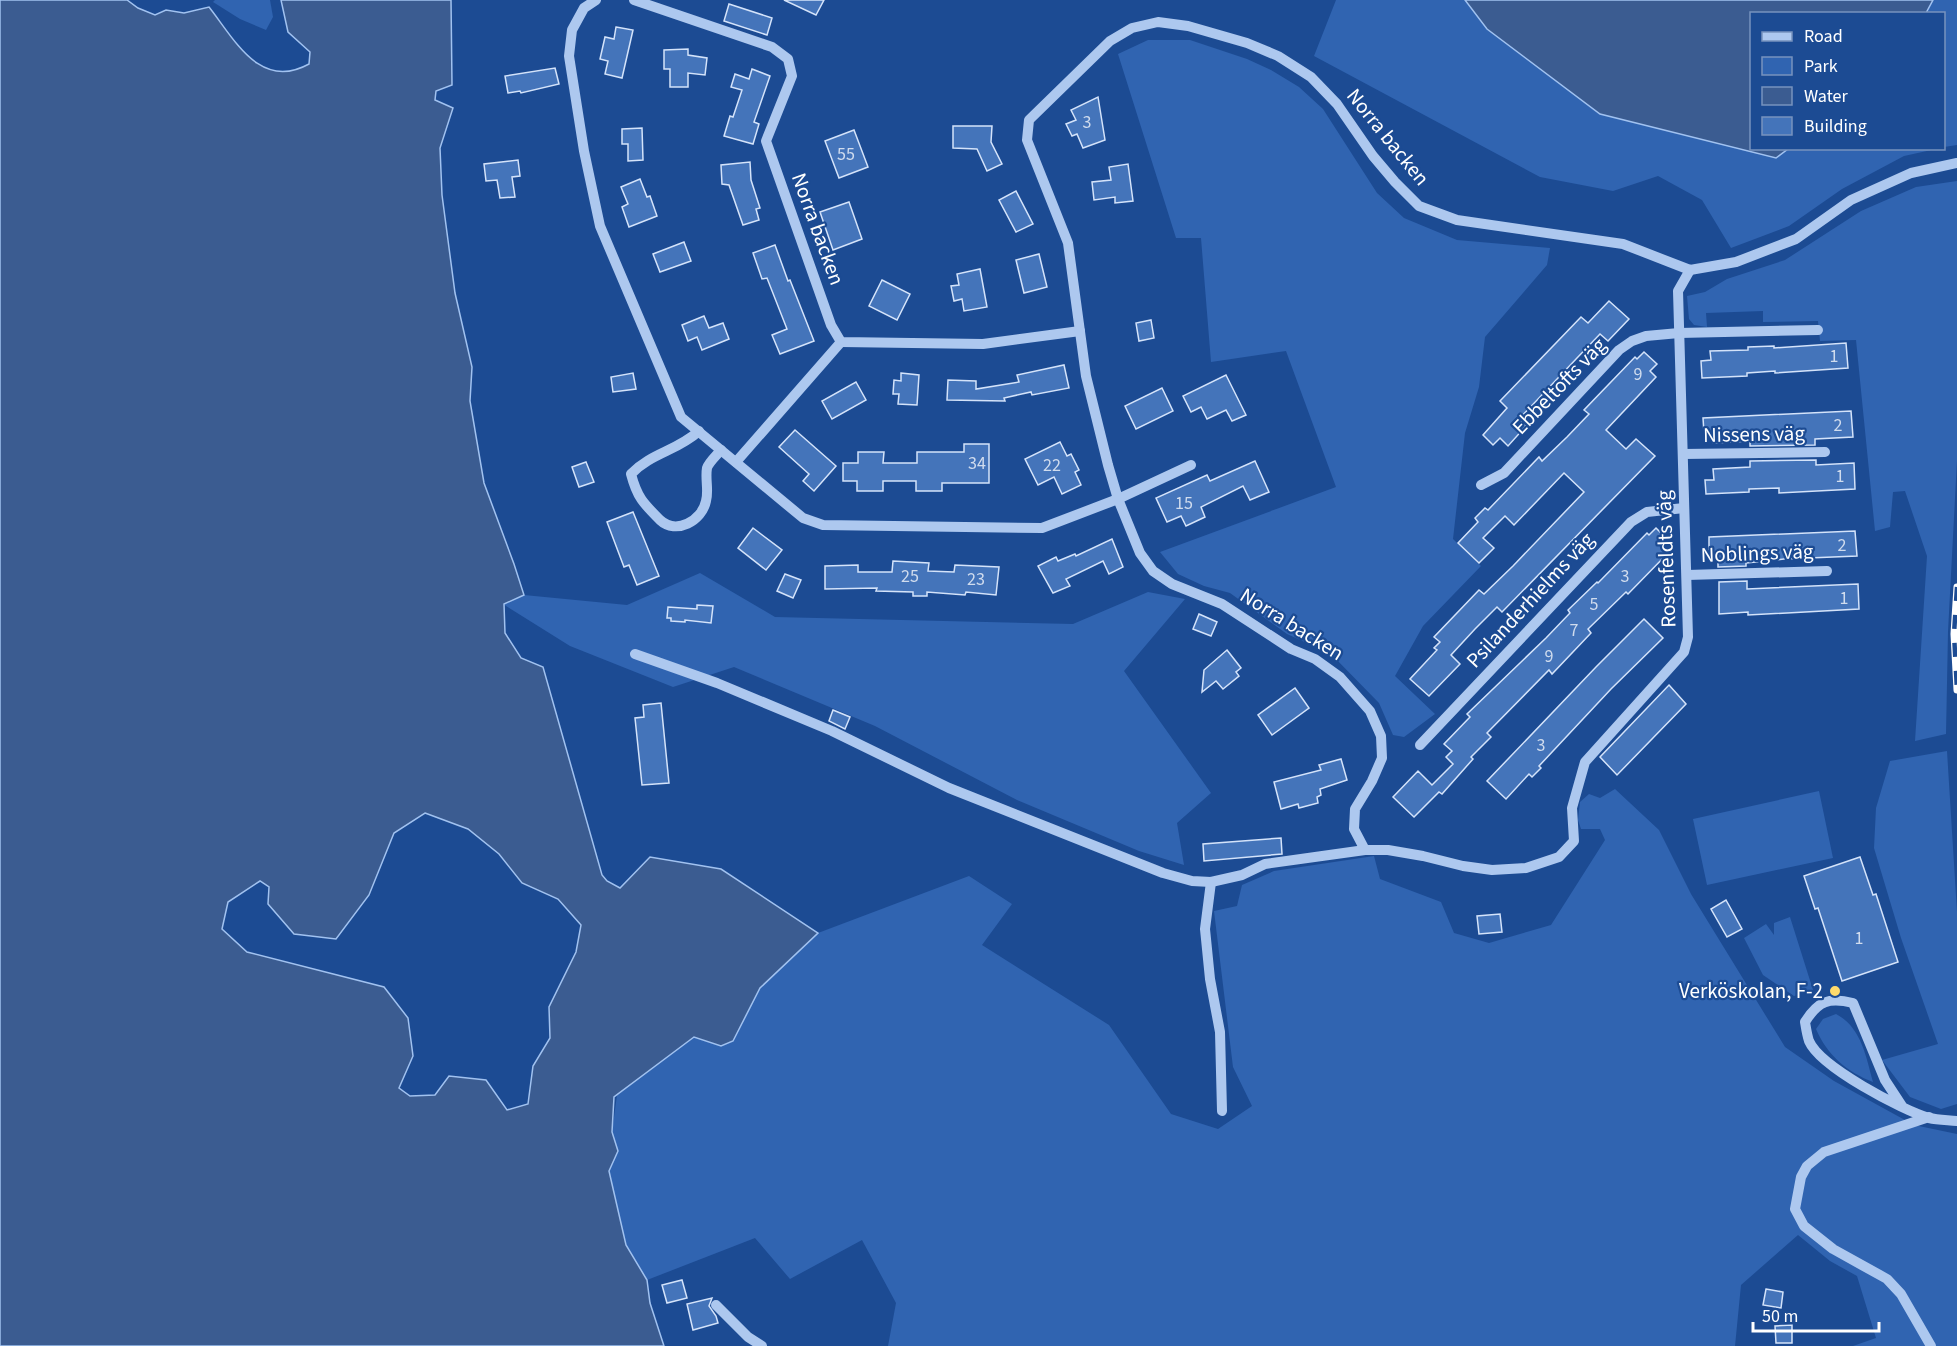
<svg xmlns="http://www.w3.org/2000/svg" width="1957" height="1346" font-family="'Source Sans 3',sans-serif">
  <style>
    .green { fill: #3064b1 }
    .water { fill: #3b5c91; stroke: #a1c2f0; stroke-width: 1.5; fill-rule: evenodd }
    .building { fill: #4474ba; stroke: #d4e3fa; stroke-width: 1.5 }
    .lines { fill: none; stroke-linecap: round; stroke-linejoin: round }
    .minor { stroke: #adc8ef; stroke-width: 10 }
    .rail-casing { stroke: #fff; stroke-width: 7 }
    .rail { stroke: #1c4b93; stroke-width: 4.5; stroke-dasharray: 14; stroke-linecap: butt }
    .poi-dot { fill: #ffdb6c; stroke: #1c4b93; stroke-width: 2 }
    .labels { text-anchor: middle; stroke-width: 4.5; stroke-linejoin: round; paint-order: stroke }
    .number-label { font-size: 18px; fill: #d0dcee }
    .street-label { font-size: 21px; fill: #fff; stroke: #1c4b93 }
    .poi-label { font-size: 21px; fill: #fff; stroke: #1c4b93; text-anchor: end }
  </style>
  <rect width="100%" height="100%" fill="#1c4b93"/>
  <g class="green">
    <polygon points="215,0 270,0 273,17 266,30 240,19 213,2"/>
    <polygon points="1336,0 1592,0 1752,148 1936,149 1904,156 1842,189 1789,226 1731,248 1702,200 1658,176 1613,191 1540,177 1314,56"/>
    <polygon points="1836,0 1957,0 1957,145 1944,147 1944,14 1834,14"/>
    <polygon points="1148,40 1190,40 1247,59 1271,70 1299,87 1323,109 1377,193 1404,218 1457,240 1550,248 1547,265 1485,337 1479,387 1465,433 1453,539 1481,566 1423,626 1395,676 1435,714 1404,737 1393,735 1379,703 1331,654 1287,634 1230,593 1204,586 1178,574 1160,552 1336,487 1286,351 1211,362 1201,238 1176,238 1118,54"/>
    <polygon points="1957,181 1957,460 1948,632 1946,734 1915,741 1927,556 1905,491 1893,492 1890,527 1875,531 1856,340 1820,341 1818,321 1763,322 1763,311 1706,313 1707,327 1694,325 1689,319 1687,296 1705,292 1727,279 1785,260 1861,211 1916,187"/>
    <polygon points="700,573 775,617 1073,624 1148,592 1185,599 1124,671 1211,793 1177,823 1184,865 1139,851 1017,800 875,726 734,667 673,687 570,646 503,604 524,595 627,605"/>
    <polygon points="1947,751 1957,912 1957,1104 1941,1109 1910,1097 1882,1060 1938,1044 1901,938 1874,848 1876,808 1890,761"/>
    <polygon points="1615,789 1659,830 1691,894 1785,1047 1834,1081 1914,1125 1957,1134 1957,1346 1853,1346 1876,1338 1857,1276 1830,1261 1798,1235 1741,1285 1735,1346 888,1346 896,1303 862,1240 790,1279 755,1238 647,1280 626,1245 609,1171 618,1151 612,1132 617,1095 694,1037 721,1046 733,1041 760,988 818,933 969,876 1012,904 982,945 1109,1025 1171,1114 1218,1129 1252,1106 1233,1067 1214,911 1237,906 1242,885 1274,871 1374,856 1380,879 1441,902 1454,933 1489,943 1551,925 1605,840 1600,829 1581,829 1578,820 1580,802 1589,794 1600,798"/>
    <polygon points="1819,791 1833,858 1707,885 1693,819"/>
    <polygon points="1790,917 1813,990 1794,996 1763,975 1744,938 1766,924 1774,935 1774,923"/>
    <path d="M1836,1014C1861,1027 1866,1056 1873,1082C1847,1072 1827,1055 1816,1029L1823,1019Z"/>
  </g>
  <g class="water">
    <path d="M0,0H127L138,8L155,15L166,10L184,13L209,7C235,40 260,91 309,64L310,52L288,32L281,0H451L452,85L436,91L435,100L453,108L440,148L442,195L455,293L472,367L470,401L484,483L514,564L524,595L504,604L505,633L521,658L543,667L602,875L607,881L620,888L650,857L721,869L818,933L760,988L733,1041L721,1046L694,1037L614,1097L612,1132L618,1151L609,1171L626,1245L647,1280L650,1303L664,1346H0ZM425,813L468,829L499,854L522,883L558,899L581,925L576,952L549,1007L550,1038L533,1066L528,1104L507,1110L486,1080L449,1076L435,1095L410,1096L399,1088L413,1056L408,1018L384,987L247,952L222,929L228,902L260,881L269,887L268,904L294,934L336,939L369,895L394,833Z"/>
    <polygon points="1465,0 1933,0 1926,13 1752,14 1752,148 1788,149 1776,158 1600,114 1487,29"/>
  </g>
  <g class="building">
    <polygon points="784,0 824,0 816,15"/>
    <polygon points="729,4 772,18 767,35 724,21"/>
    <polygon points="616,27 633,30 622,78 605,74 608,61 600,59 605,37 614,39"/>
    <polygon points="688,49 688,55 707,58 705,75 688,73 688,87 670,87 670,69 664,69 664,50"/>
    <polygon points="555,68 559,84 521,93 520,91 508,93 505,76"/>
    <polygon points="752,69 770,76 754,122 759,124 753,144 724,136 730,116 733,117 742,90 731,87 735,74 749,79"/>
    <polygon points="1098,97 1105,140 1083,148 1077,134 1072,136 1066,124 1076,120 1071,110"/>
    <polygon points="953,126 992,126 991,142 1002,164 987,171 977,149 953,148"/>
    <polygon points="642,128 643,160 628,161 628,144 622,144 622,129"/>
    <polygon points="854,130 868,167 839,178 825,141"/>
    <polygon points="518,160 520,176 512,177 515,197 500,198 497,180 486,181 484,164"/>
    <polygon points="750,162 751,180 760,208 756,209 759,220 743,225 729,185 722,184 721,165"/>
    <polygon points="1128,164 1133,201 1115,203 1115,197 1094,200 1092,182 1111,180 1109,167"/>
    <polygon points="640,179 647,197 650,196 657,216 629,227 622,207 628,204 621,187"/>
    <polygon points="1016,191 1033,224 1016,232 999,200"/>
    <polygon points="849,202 862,239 833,250 820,212"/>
    <polygon points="684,242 691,261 660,272 653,254"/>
    <polygon points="775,245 788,281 790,280 814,341 780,354 772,335 787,329 767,278 762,279 753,253"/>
    <polygon points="1039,254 1047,287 1024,293 1016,260"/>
    <polygon points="980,269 987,307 964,311 962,299 954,301 951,286 959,285 957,274"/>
    <polygon points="882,280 910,294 897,320 869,306"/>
    <polygon points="1609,301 1629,319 1608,341 1600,334 1577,358 1519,419 1526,426 1508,446 1500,438 1493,445 1483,435 1507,408 1500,401 1581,317 1588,323"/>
    <polygon points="704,316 709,328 723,323 729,339 702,350 697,337 688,341 682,325"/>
    <polygon points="1151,320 1154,338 1139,341 1136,323"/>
    <polygon points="1846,343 1848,368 1775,373 1775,371 1747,373 1747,376 1702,378 1701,361 1711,360 1710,351 1748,350 1748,347 1774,346 1774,348"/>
    <polygon points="1644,352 1657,364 1650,371 1656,377 1606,430 1626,449 1636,439 1655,456 1502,612 1497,607 1475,629 1451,655 1460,664 1429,696 1410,679 1437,650 1434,648 1440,642 1434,637 1479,590 1484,594 1513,566 1584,492 1564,473 1514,525 1505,516 1483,538 1494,548 1479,563 1458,543 1478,522 1475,518 1485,508 1488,510 1539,457 1542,461 1567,437 1589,414 1584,410 1635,357 1637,359"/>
    <polygon points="1064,365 1069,388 1032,395 1031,392 1004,398 1005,401 947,400 948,380 976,381 976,389 1019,382 1017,375"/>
    <polygon points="633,373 636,389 613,392 611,377"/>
    <polygon points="901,373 919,375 917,405 898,404 899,394 893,394 894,380 901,381"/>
    <polygon points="1226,375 1246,415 1232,421 1226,410 1207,419 1201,407 1191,412 1183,396"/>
    <polygon points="856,382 866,400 832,419 822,401"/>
    <polygon points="1162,388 1173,411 1136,429 1125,406"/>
    <polygon points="1851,411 1853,437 1815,439 1815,445 1750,446 1750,441 1713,443 1712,433 1704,433 1703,418"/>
    <polygon points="795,430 836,466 814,491 803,481 809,474 779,447"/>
    <polygon points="1060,442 1067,456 1071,454 1079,470 1075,472 1081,485 1062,494 1054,477 1038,485 1025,459"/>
    <polygon points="964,444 989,444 989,483 942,483 942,491 916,491 916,481 883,481 883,491 857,491 857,481 843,481 843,463 858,463 858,452 884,452 883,463 917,463 917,452 964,452"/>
    <polygon points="1816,460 1816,465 1854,463 1855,489 1779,493 1779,488 1749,489 1749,492 1706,494 1705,480 1714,480 1713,469 1750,467 1750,461"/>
    <polygon points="1255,461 1269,492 1250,500 1243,486 1201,507 1205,517 1186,526 1181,516 1167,522 1156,498 1207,475 1210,481"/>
    <polygon points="586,462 594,482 579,487 572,467"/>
    <polygon points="633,512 659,576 637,585 629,565 624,567 607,522"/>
    <polygon points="753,528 782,550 766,570 738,548"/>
    <polygon points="1656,528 1668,540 1661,547 1668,553 1628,594 1626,592 1588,629 1591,633 1552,674 1549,670 1487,733 1491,737 1471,757 1473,759 1442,794 1439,792 1414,817 1393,797 1418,771 1432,785 1453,764 1446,757 1452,751 1444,744 1470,717 1467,714 1546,638 1570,613 1568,610 1597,582 1598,583 1647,533 1649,535"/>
    <polygon points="1855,531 1857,556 1784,559 1746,563 1746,566 1718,567 1718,553 1709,553 1709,537"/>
    <polygon points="1112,539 1123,567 1109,574 1103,561 1066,579 1070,586 1053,593 1038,566 1056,557 1058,561 1075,554 1076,556"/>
    <polygon points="893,561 929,563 928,571 954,572 955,565 999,567 996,595 966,592 965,595 927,592 927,596 913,596 913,592 876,591 877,588 825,589 825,566 858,565 858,572 892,572"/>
    <polygon points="785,574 801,580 793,598 777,591"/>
    <polygon points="1747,581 1747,589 1858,584 1859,609 1748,615 1748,612 1719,614 1719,582"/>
    <polygon points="697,605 713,606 711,623 685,620 685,622 671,621 671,618 667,618 668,607 697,609"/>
    <polygon points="1199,614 1217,622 1211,636 1193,629"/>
    <polygon points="1644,619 1663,638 1611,689 1539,766 1541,768 1532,777 1529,774 1506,799 1487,781 1596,667"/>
    <polygon points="1227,650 1241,668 1236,672 1239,676 1223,689 1216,681 1202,692 1204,670"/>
    <polygon points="1669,685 1686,704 1617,775 1600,757"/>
    <polygon points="1295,688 1309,708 1272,735 1258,715"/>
    <polygon points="661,703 669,783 642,785 635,718 644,717 643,705"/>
    <polygon points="833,710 850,717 845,729 829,721"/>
    <polygon points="1341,759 1347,780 1320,789 1321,795 1317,797 1318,803 1299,808 1298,804 1281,809 1274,782 1321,770 1319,765"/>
    <polygon points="1281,838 1282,854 1204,861 1203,844"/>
    <polygon points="1860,857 1873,895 1876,894 1898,962 1842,981 1818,908 1815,909 1804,876"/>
    <polygon points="1726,900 1742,929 1727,937 1711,909"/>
    <polygon points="1500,914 1502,932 1479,934 1477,916"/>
    <polygon points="682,1280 687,1298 667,1303 662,1285"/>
    <polygon points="1766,1289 1783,1292 1781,1308 1763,1305"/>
    <polygon points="712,1298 709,1306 716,1316 718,1323 693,1330 687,1304"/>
    <polygon points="1792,1325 1792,1343 1776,1343 1775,1326"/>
  </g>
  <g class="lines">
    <g class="minor">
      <polyline points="596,0 584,8 572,30 569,56 584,151 600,226 681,417 803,518 823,525 1042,528 1118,499 1191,465"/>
      <polyline points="634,0 772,47 788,59 792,76 766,141 831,325 841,342 983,344 1080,331"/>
      <path d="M699,431C677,451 651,453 631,474C637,497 643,503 660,520C676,535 702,521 706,501C709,491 705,479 707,468C709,462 717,455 721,450"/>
      <polyline points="1683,454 1825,452"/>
      <polyline points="736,462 841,342"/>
      <polyline points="1481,485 1504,473 1619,350 1632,341 1646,336 1679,333 1818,330"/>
      <polyline points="1687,575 1827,571"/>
      <polyline points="635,654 717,683 832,731 949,788 1163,873 1192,881 1211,882 1242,875 1265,864 1365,850 1388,850 1423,856 1463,866 1492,870 1526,868 1559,857 1574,841 1572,808 1585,762 1684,652 1688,637 1678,291 1690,270"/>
      <polyline points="1420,745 1631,522 1647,512 1684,508"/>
      <polyline points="1365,850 1354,829 1355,809 1372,781 1382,758 1381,736 1370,711 1340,677 1315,659 1291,649 1222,604 1172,584 1153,571 1140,553 1118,499 1108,465 1086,376 1068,243 1027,140 1029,120 1110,41 1132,28 1158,22 1188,26 1247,43 1278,56 1311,77 1337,104 1373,156 1395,182 1419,206 1457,220 1623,244 1690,270 1736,262 1796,239 1851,200 1911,173 1957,163"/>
      <polyline points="1211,882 1205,929 1210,979 1220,1032 1222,1111"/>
      <path d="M1902,1106L1885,1080L1853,1003C1829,997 1818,1001 1805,1022C1806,1028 1807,1035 1809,1041C1820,1067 1902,1110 1929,1118C1938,1120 1948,1120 1957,1121"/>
      <polyline points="1929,1117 1824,1152 1807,1166 1801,1177 1795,1209 1804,1226 1833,1249 1887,1279 1901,1294 1931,1346"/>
      <polyline points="716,1305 748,1337 762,1346"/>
    </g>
    <defs>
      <polyline id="rail" points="1957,587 1954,634 1957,690"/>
    </defs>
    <use href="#rail" class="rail-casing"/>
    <use href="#rail" class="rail"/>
  </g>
  <circle class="poi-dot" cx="1835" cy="991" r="6"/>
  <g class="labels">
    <g class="number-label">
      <text x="1087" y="128">3</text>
      <text x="846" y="160">55</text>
      <text x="1834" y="362">1</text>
      <text x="1638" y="380">9</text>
      <text x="1838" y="431">2</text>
      <text x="977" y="469">34</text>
      <text x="1052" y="471">22</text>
      <text x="1840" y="482">1</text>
      <text x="1184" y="509">15</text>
      <text x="1842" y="551">2</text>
      <text x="910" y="582">25</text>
      <text x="1625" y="582">3</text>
      <text x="976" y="585">23</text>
      <text x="1844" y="604">1</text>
      <text x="1594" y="610">5</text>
      <text x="1574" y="636">7</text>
      <text x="1549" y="662">9</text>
      <text x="1541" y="751">3</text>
      <text x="1859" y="944">1</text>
    </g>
    <g class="street-label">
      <text transform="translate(1388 137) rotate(51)" y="7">Norra backen</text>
      <text transform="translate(818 229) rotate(70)" y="7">Norra backen</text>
      <text transform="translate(1559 386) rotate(-46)" y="7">Ebbeltofts väg</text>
      <text transform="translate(1754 434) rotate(-1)" y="7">Nissens väg</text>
      <text transform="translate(1757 553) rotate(-2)" y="7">Noblings väg</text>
      <text transform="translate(1666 559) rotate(-92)" y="7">Rosenfeldts väg</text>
      <text transform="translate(1530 600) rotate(-47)" y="7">Psilanderhielms väg</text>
      <text transform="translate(1292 624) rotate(32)" y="7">Norra backen</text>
    </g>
    <g class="poi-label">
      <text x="1823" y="998">Verköskolan, F-2</text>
    </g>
  </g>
  <rect x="1750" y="12" width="195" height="138" fill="#1c4b93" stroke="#7793be" stroke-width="1.5"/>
  <rect x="1762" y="32" width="30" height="9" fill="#adc8ef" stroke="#7793be" stroke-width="1.5"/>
  <text x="1804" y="42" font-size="18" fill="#ffffff">Road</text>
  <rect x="1762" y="57" width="30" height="18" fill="#3064b1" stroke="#7793be" stroke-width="1.5"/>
  <text x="1804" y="72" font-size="18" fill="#ffffff">Park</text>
  <rect x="1762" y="87" width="30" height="18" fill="#3b5c91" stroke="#7793be" stroke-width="1.5"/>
  <text x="1804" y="102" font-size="18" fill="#ffffff">Water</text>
  <rect x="1762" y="117" width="30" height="18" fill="#4474ba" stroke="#7793be" stroke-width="1.5"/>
  <text x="1804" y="132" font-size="18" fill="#ffffff">Building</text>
  <path d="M1753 1322v9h126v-9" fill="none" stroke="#ffffff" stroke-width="3"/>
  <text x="1762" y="1322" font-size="18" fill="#ffffff" stroke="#1c4b93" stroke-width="4.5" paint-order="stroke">50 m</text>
</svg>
